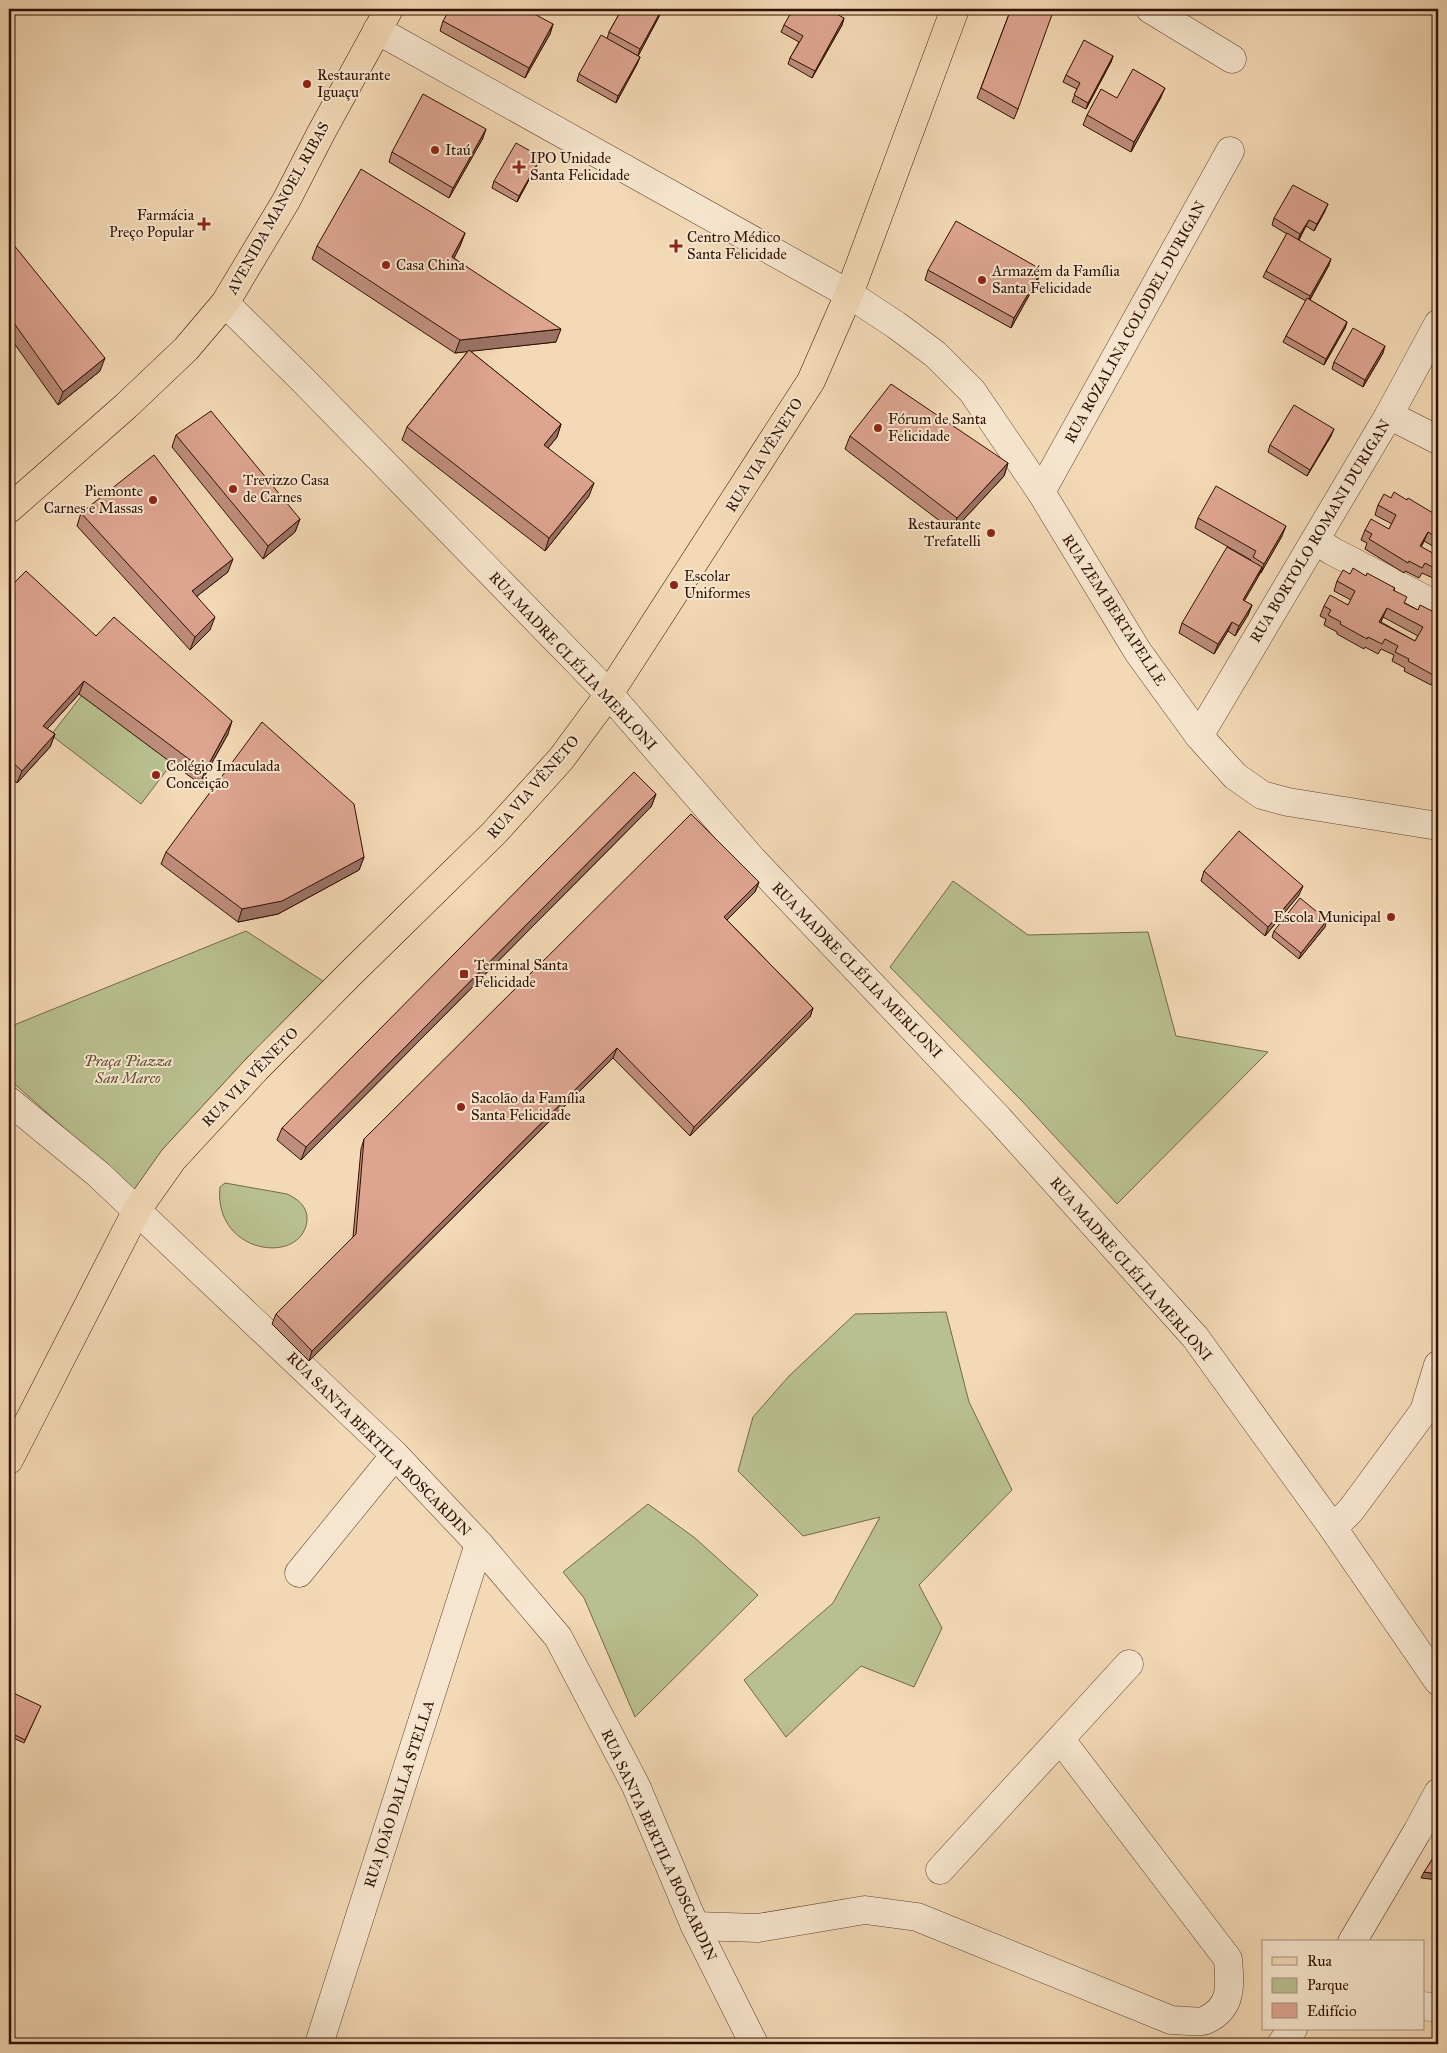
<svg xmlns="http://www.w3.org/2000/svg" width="1447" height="2053" font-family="'IM FELL Great Primer',serif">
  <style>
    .green { fill: #b9c08f; stroke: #746848 }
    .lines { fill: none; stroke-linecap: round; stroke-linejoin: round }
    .minor-casing { stroke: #60422e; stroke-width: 29 }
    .major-casing { stroke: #2f1001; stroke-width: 29 }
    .minor { stroke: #f7e6cf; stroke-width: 28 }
    .major { stroke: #f3d9b5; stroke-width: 28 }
    .wall { fill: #be8d7c; stroke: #2f1001; fill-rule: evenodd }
    .shaded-wall { fill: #9b7365; stroke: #2f1001 }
    .building { fill: #dda490; stroke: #2f1001; fill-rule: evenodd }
    .poi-dot { fill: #8f2418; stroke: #f7e6cf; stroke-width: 2 }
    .labels { text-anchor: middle; stroke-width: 4; stroke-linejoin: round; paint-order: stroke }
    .poi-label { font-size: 15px; fill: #2f1001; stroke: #f7e6cf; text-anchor: start }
    .street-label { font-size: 15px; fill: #2f1001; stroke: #f7e6cf }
    .park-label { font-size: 15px; font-style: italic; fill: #5f4e33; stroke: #f7e6cf }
  </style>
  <rect width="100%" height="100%" fill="#f3d9b5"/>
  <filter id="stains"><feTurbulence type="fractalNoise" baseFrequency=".004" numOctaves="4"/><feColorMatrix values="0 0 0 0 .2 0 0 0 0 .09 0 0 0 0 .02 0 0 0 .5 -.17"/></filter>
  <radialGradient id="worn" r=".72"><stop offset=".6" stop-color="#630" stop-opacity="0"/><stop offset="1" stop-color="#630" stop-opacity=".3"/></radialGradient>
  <g class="green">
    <polygon points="97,676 186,745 141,804 51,735"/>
    <polygon points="953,881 1028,935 1148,932 1176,1036 1268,1052 1117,1204 1022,1101 890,967"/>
    <polygon points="246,931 326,983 134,1190 9,1079 9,1027"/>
    <path d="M225,1183L287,1194C298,1199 308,1207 307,1220C303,1266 213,1255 220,1187Z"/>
    <polygon points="946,1312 969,1402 1012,1490 919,1585 942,1628 914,1687 861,1666 786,1737 744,1680 833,1603 880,1517 803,1536 738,1471 753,1417 789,1376 855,1314"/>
    <polygon points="648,1504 695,1538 758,1595 635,1717 584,1598 563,1572"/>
  </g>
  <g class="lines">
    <defs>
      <g id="minor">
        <polyline points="1150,9 1232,59"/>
        <polyline points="377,30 849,294 896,325 935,354 972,391 1041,492 1138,652 1199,736 1235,776 1262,795 1288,802 1438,826"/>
        <polyline points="225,303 303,380 609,694 751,858 999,1119 1195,1337 1333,1528 1438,1681"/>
        <polyline points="1389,415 1438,440"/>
        <polyline points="1041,492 1230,151"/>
        <polyline points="1315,540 1332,551 1438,606"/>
        <polyline points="1199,736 1389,415 1438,324"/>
        <polyline points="9,1101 98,1174 395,1455 479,1544 558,1637 636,1786 695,1926 754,2044"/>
        <polyline points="1333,1528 1351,1510 1424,1411 1438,1365"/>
        <polyline points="299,1573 395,1455"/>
        <polyline points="940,1870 1129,1664"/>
        <path d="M695,1926L758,1928L865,1910L917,1917L1171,2020C1179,2020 1200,2023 1206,2020C1233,2007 1230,1985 1228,1959L1061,1740"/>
        <polyline points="1352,1942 1417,1832 1438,1793"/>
        <polyline points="1423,2006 1438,2008"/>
        <polyline points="319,2044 479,1544"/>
        <polyline points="1281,2044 1293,2029"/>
      </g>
      <g id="major">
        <polyline points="9,509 126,406 186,349 225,303 286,201 321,133 389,9"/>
        <polyline points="9,1460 137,1210 173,1159 256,1069 350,974 494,833 561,759 609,694 811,381 849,294 955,9"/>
      </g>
    </defs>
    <use href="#minor" class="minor-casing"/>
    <use href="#major" class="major-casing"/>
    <use href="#minor" class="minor"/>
    <use href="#major" class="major"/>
  </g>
  <g class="wall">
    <polygon points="622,9 663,9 638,56 607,39 640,57 637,64 616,103 577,81 579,74 607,39 609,32"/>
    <polygon points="1011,9 1018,109 1014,119 977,98"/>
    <polygon points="844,18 842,25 812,78 788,64 790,58 799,42 781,32 784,25"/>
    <polygon points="443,21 553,24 550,34 525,78 440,31"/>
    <polygon points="1113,56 1111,62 1086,109 1072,102 1077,89 1063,82 1066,75"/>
    <polygon points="1161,97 1131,152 1083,125 1087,115 1117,98"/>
    <polygon points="483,138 449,198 389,162 392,152"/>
    <polygon points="538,163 517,202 492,188 494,181"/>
    <polygon points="1325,211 1314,231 1306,226 1299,240 1329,265 1310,300 1347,322 1345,328 1324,365 1283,342 1286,336 1306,301 1263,277 1266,271 1287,234 1272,225 1274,218"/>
    <polygon points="465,233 460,246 454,258 556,342 470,351 561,424 557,437 548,448 589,496 545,551 402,440 407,427 468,351 455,353 312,259 317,246"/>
    <polygon points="9,239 100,371 58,405 9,336"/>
    <polygon points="928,270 1038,279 1011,328 925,280"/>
    <polygon points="1383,353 1363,387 1332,369 1334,362"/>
    <polygon points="176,435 300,519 295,532 263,559 172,447"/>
    <polygon points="850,436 1008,463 1004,476 953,531 845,449"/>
    <polygon points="1331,436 1307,476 1268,452 1270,445"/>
    <polygon points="1391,498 1438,516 1438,549 1424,541 1421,547 1438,556 1438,589 1433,585 1435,579 1422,573 1419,578 1405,571 1404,573 1365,549 1367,543 1361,540 1365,530 1389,529 1392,524 1375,515 1378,505"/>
    <polygon points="81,513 228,572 197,596 210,630 190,650 77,526"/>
    <polygon points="1198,518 1282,536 1244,601 1252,605 1248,615 1235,636 1228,631 1214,654 1179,633 1182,623 1251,560 1195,528"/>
    <path d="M1350,574L1366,576L1395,588L1394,590L1405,603L1418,610L1438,612V686L1432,683L1431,685L1404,671L1405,668L1392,661L1394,655L1381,649L1378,654L1365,647L1364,649L1337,634V632L1324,625L1326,619L1320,616L1324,606L1348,605L1351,600L1334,591L1337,581ZM1383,617L1418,636L1415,641L1381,622Z"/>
    <polygon points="9,588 96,636 228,734 200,784 79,694 47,729 55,734 50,747 17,783 9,776"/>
    <polygon points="656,794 651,807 301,1160 277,1140 282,1128"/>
    <polygon points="166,852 364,857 359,870 278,914 238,922 161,864"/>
    <polygon points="1204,871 1299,895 1265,936 1201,881"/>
    <polygon points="759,882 755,892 727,920 813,1008 810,1017 690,1136 613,1058 309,1361 272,1324 276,1314 353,1237 361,1149 364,1139"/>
    <polygon points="1325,927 1299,959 1272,937 1274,931"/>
    <polygon points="9,1691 39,1710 24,1743 9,1736"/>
  </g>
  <g class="shaded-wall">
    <polygon points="662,9 663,9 638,56 640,49"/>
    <polygon points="844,18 842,25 812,78 815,71"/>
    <polygon points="553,24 550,34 525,78 529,68"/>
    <polygon points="1113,56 1111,62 1086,109 1088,103"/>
    <polygon points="640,57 637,64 616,103 618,96"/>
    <polygon points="1165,88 1161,97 1131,152 1134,142"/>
    <polygon points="486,129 483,138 449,198 453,188"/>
    <polygon points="541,157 538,163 517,202 519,196"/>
    <polygon points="1328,204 1325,211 1314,231 1317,224"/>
    <polygon points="1309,220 1306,226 1298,241 1300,234"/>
    <polygon points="465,233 460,246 448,270 452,257"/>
    <polygon points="1331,259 1329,265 1308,303 1310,296"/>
    <polygon points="1042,270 1038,279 1011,328 1014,318"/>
    <polygon points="1347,322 1345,328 1324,365 1326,359"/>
    <polygon points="561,329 556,342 455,353 460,340"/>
    <polygon points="1385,346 1383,353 1363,387 1365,380"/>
    <polygon points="105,358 100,371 58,405 63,392"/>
    <polygon points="561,424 557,437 540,458 544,445"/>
    <polygon points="1334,429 1331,436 1307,476 1310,470"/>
    <polygon points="1008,463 1004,476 953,531 957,518"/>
    <polygon points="594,483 589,496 545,551 549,538"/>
    <polygon points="300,519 295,532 263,559 268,546"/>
    <polygon points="1286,526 1282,536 1261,573 1264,564"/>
    <polygon points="1428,532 1424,541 1417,556 1420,546"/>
    <polygon points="233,559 228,572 187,604 192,591"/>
    <polygon points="1262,567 1258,577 1239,610 1243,600"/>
    <polygon points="1252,605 1248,615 1235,636 1239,626"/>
    <polygon points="1387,608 1383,617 1376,631 1379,622"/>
    <polygon points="215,617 210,630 190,650 195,637"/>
    <polygon points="1232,622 1228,631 1214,654 1218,644"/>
    <polygon points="84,681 79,694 38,739 43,726"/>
    <polygon points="232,721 228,734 200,784 205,771"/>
    <polygon points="55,734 50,747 17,783 22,771"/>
    <polygon points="656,794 651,807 301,1160 306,1147"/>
    <polygon points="364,857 359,870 278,914 238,922 242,909"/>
    <polygon points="759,882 755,892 720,927 724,917"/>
    <polygon points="1303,886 1299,895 1265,936 1268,927"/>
    <polygon points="1327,920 1325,927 1299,959 1301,953"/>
    <polygon points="813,1008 810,1017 690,1136 694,1127"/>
    <polygon points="617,1048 613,1058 309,1361 312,1351"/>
    <polygon points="1424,1872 1438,1874 1438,1880 1421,1878"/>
  </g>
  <g class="building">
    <polygon points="450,9 525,9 553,24 529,68 443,21"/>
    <polygon points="622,9 662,9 640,49 609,32"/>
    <polygon points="793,9 827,9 844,18 815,71 790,58 803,36 784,25"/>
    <polygon points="1011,9 1054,9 1018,109 981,88"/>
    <polygon points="601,35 640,57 618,96 579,74"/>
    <polygon points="1084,40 1113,56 1088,103 1074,95 1080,83 1066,75"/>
    <polygon points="1133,69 1165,88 1134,142 1087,115 1101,89 1117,98"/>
    <polygon points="423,94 486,129 453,188 392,152"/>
    <polygon points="516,143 541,157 519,196 494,181"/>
    <polygon points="361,169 465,233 452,257 561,329 460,340 317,246"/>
    <polygon points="1293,185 1328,204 1317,224 1309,220 1300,234 1274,218"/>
    <polygon points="956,221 1042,270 1014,318 928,270"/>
    <polygon points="1287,233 1331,259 1310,296 1266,271"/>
    <polygon points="9,239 105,358 63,392 9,316"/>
    <polygon points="1307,298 1347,322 1326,359 1286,336"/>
    <polygon points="1353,328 1385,346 1365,380 1334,362"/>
    <polygon points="469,350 561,424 544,445 594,483 549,538 407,427"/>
    <polygon points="891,384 1008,463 957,518 850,436"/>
    <polygon points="1294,405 1334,429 1310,470 1270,445"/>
    <polygon points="211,411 300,519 268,546 176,435"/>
    <polygon points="154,455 233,559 192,591 215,617 195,637 81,513"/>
    <polygon points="1216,486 1286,526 1264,564 1253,557 1256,551 1198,518"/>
    <polygon points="1394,492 1407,500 1408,498 1438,516 1438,538 1428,532 1420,546 1438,556 1438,570 1425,563 1422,568 1409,561 1408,563 1369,539 1372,534 1365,530 1371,519 1389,529 1396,515 1378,505 1384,494 1391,498"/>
    <polygon points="1227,547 1262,567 1243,600 1252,605 1239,626 1232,622 1218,644 1182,623"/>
    <path d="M1353,568L1366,576L1367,573L1395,588L1393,590L1407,597L1404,603L1418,610L1420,605L1434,612L1435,610L1438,612V675L1436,674L1435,676L1408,661L1409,659L1395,652L1398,646L1385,639L1382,644L1368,637L1367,639L1340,624L1341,622L1328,615L1331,610L1324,606L1330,595L1348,605L1355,591L1337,581L1343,570L1350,574ZM1387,608L1423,627L1415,641L1379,622Z"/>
    <polygon points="26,571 96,636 114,617 232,721 205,771 84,681 43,726 55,734 22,771 9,759 9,588"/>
    <polygon points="262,722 354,804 364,857 282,901 242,909 166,852"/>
    <polygon points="634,772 656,794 306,1147 282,1128"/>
    <polygon points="691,814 759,882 724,917 813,1008 694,1127 617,1048 312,1351 276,1314 356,1234 364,1139"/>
    <polygon points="1239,831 1303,886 1268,927 1204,871"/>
    <polygon points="1300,898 1327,920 1301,953 1274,931"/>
    <polygon points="9,1691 41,1706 25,1740 9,1732"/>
    <polygon points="1438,1850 1438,1874 1424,1872"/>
  </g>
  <g class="poi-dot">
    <circle cx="307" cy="84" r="5"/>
    <circle cx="435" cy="150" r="5"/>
    <path d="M516.5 159.5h5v5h5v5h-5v5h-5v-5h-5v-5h5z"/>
    <path d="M201.5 216.5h5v5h5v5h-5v5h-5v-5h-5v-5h5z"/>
    <path d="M673.5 238.5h5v5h5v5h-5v5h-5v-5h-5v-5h5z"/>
    <circle cx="386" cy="265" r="5"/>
    <circle cx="982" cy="280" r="5"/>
    <circle cx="878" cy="428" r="5"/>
    <circle cx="233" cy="489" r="5"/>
    <circle cx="153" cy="500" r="5"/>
    <circle cx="991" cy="533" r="5"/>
    <circle cx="674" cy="585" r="5"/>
    <circle cx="156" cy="775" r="5"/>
    <circle cx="1391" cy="917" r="5"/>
    <rect x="459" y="969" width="10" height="10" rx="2.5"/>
    <circle cx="461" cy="1107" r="5"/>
  </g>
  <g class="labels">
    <g class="poi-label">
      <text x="317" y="80">Restaurante<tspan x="317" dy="17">Iguaçu</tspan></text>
      <text x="445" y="155">Itaú</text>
      <text x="530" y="163">IPO Unidade<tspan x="530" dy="17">Santa Felicidade</tspan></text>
      <text x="194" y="220" text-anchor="end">Farmácia<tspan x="194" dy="17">Preço Popular</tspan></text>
      <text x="687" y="242">Centro Médico<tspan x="687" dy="17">Santa Felicidade</tspan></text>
      <text x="396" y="270">Casa China</text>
      <text x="992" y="276">Armazém da Família<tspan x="992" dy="17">Santa Felicidade</tspan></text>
      <text x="888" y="424">Fórum de Santa<tspan x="888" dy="17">Felicidade</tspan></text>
      <text x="243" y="485">Trevizzo Casa<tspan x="243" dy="17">de Carnes</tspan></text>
      <text x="143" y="496" text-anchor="end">Piemonte<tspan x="143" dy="17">Carnes e Massas</tspan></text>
      <text x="981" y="529" text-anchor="end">Restaurante<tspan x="981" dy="17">Trefatelli</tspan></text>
      <text x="684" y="581">Escolar<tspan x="684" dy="17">Uniformes</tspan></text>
      <text x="166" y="771">Colégio Imaculada<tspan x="166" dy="17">Conceição</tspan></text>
      <text x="1381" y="922" text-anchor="end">Escola Municipal</text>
      <text x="474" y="970">Terminal Santa<tspan x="474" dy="17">Felicidade</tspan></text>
      <text x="471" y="1103">Sacolão da Família<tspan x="471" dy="17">Santa Felicidade</tspan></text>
    </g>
    <g class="street-label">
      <text transform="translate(278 208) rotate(-61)" y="5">AVENIDA MANOEL RIBAS</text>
      <text transform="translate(1135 322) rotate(-61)" y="5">RUA ROZALINA COLODEL DURIGAN</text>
      <text transform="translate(764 455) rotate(-58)" y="5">RUA VIA VÊNETO</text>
      <text transform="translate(1320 531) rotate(-59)" y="5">RUA BORTOLO ROMANI DURIGAN</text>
      <text transform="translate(1114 610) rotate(57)" y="5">RUA ZEM BERTAPELLE</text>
      <text transform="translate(573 661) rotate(47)" y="5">RUA MADRE CLÉLIA MERLONI</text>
      <text transform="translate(533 787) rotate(-49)" y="5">RUA VIA VÊNETO</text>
      <text transform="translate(857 970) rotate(46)" y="5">RUA MADRE CLÉLIA MERLONI</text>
      <text transform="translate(250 1077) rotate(-46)" y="5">RUA VIA VÊNETO</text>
      <text transform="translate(1131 1269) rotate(49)" y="5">RUA MADRE CLÉLIA MERLONI</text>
      <text transform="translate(379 1444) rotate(45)" y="5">RUA SANTA BERTILA BOSCARDIN</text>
      <text transform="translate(399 1794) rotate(-72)" y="5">RUA JOÃO DALLA STELLA</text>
      <text transform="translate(659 1845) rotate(65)" y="5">RUA SANTA BERTILA BOSCARDIN</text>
    </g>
    <g class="park-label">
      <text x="128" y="1066">Praça Piazza<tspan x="128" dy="17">San Marco</tspan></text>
    </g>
  </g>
  <rect width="1447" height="2053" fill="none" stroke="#f3d9b5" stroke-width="30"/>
  <rect x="10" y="10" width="1427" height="2033" fill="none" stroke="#2f1001" stroke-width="2.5"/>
  <rect x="15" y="15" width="1417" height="2023" fill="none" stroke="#2f1001"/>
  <rect x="1262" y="1940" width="162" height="90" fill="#f7e6cf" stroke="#a7907d"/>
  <rect x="1272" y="1957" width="25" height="8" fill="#f3d9b5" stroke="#a7907d"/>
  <text x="1307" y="1966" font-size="15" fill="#2f1001">Rua</text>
  <rect x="1272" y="1978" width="25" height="15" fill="#b9c08f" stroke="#a7907d"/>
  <text x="1307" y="1990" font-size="15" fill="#2f1001">Parque</text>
  <rect x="1272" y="2003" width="25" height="15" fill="#dda490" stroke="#a7907d"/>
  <text x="1307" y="2016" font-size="15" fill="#2f1001">Edifício</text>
  <rect width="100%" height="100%" filter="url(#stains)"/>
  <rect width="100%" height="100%" fill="url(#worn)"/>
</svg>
